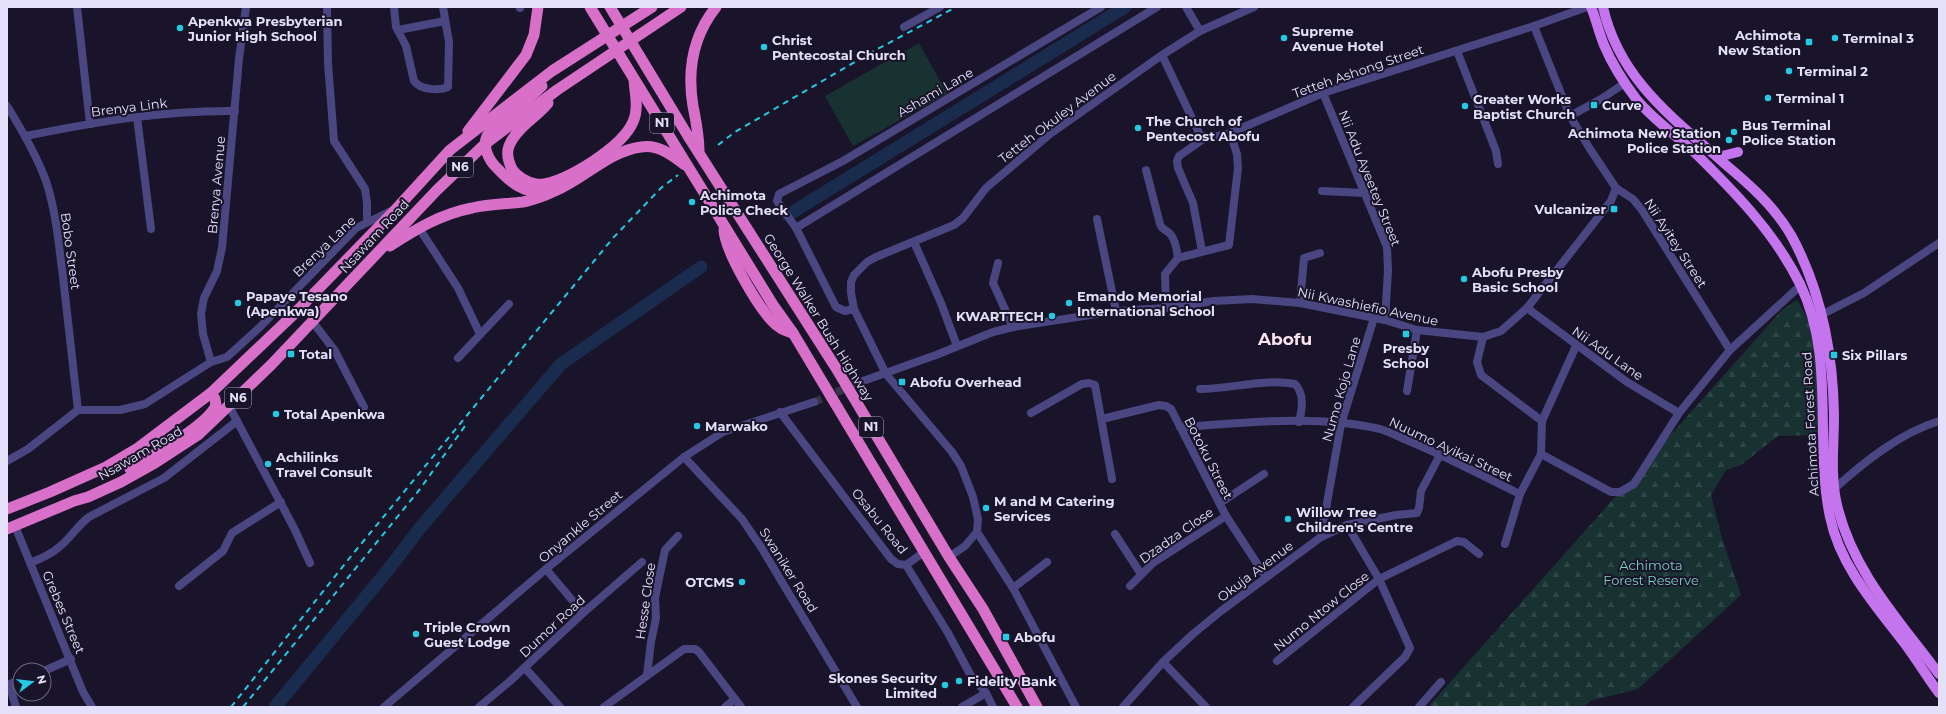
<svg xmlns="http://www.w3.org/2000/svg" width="1946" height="714" font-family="Montserrat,sans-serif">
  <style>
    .grass { fill: #183232 }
    .forest { fill: url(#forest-firs) }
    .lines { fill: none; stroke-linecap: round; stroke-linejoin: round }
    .river { stroke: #192c4e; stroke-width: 13 }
    .tertiary-tunnel { stroke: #373348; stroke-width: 8; stroke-dasharray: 8 4; stroke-linecap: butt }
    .minor { stroke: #4a4682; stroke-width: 8 }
    .tertiary { stroke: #4a4682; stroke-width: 8 }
    .primary { stroke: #c475ed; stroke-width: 10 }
    .trunk { stroke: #d870c9; stroke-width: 11 }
    .rail { stroke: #25c9e2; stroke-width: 2; stroke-dasharray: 6 5; stroke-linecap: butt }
    .poi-dot { fill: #25c9e2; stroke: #191429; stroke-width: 1.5 }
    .labels { text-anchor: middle; stroke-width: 4; stroke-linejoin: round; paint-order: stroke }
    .shield { fill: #191429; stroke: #a7a3bc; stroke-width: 1 }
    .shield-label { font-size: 12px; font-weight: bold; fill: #e4e0fb }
    .poi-label { font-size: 13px; font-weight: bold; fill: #e4e0fb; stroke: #191429; text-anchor: start }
    .street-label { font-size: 13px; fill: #e4e0fb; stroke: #191429 }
    .park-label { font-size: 13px; fill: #74d3be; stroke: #191429 }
    .district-label { font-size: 17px; font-weight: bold; fill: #fbe2f1; stroke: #191429 }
  </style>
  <defs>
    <pattern id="forest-firs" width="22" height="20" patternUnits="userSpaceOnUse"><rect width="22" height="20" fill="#183232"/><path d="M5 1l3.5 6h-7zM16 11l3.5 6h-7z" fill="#2e4646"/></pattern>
  </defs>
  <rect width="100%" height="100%" fill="#191429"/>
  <polygon class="grass" points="919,43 947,94 853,146 825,96"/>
  <polygon class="forest" points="1797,300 1808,319 1816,354 1819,435 1778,436 1741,465 1726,470 1711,495 1722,538 1741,595 1638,689 1590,701 1584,707 1428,707 1782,310"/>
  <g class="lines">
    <g class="river">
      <polyline points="788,215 1125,7"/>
      <polyline points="275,707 388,570 420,528 561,364 701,267"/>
    </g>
    <polyline class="tertiary-tunnel" points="814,402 863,381"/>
    <g class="minor">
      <polyline points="77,7 90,124"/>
      <polyline points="327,7 328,63 334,141 365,189 367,203 367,222"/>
      <path d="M394,7L396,27L406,46L414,81C421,90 438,91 448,87L449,42L443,7"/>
      <polyline points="1186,7 1200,31"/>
      <polyline points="520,8 520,7"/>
      <polyline points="1534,26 1570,116"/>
      <polyline points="904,27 940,7"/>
      <polyline points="398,30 445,21"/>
      <polyline points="1457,51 1496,151 1498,164"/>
      <polyline points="1162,55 1200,135 1210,138 1230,133 1323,93 1534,26 1587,7"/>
      <polyline points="1323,93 1387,247 1388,270 1385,320"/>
      <path d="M7,106C22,130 36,154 46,181C56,211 59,246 63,277C68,321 73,365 78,410"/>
      <polyline points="137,117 151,229"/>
      <path d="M26,136C95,122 165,110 235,111"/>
      <path d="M1146,170L1160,224C1162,231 1168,230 1171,235C1176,241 1177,251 1178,258"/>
      <polyline points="1616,188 1633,199 1642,210 1730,350"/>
      <polyline points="1322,191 1365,193"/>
      <polyline points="1097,219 1116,311"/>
      <polyline points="419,228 458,288 480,334"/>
      <polyline points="796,228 1157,7"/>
      <polyline points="914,242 941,303 957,346"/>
      <polyline points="1202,251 1193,203 1178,168 1177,161 1179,156 1205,138"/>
      <polyline points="998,263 993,283 1013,327"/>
      <polyline points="1300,303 1304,258 1320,253"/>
      <polyline points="1166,308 1165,274 1178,258 1229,245 1238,168 1237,154 1230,133"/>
      <polyline points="1527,308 1627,382 1679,413"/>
      <polyline points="854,309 845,311 836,307 796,228 777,201 779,194 843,161 1101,7"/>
      <polyline points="1821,315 1864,293 1939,243"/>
      <polyline points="312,321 335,351 364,407"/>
      <polyline points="1483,337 1477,362 1481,375 1542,421"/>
      <polyline points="458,358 509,304"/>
      <polyline points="211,362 203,334 201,314 204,298 217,271 222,248 239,59 246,7"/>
      <path d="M1200,389C1231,389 1265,378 1295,384C1305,394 1302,410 1299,422"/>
      <polyline points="1407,391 1417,330"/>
      <polyline points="229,406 294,528 310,563"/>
      <polyline points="1031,413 1082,384 1089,383 1095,385 1112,479"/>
      <polyline points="1102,419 1159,405 1166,406 1171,409 1226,516 1266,577"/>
      <path d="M1180,427C1243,423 1318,414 1380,429C1390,432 1401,438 1411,442C1448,457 1484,477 1520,494"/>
      <polyline points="1541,454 1611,492 1620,492 1634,484 1679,413 1730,350 1801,285"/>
      <polyline points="7,461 28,449 78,410 120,410 145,404 211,362 227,357 260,327 356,228 393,210"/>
      <path d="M1834,489C1864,462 1900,433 1939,421"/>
      <polyline points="1220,503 1264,474"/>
      <polyline points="1347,525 1379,579 1410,648 1405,657 1353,707"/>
      <polyline points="15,526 83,692 92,707"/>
      <polyline points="977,532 1013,588 1076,707"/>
      <polyline points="1115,534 1141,574"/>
      <polyline points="1321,537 1341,424 1374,318"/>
      <polyline points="1505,544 1520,494 1541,454 1542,421 1576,346"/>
      <path d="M30,563C40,559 50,555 58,548C70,539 77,526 89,517L164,478L237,421"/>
      <polyline points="906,565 948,633 970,674 986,693 993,707"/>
      <polyline points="546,569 583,613"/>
      <polyline points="179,586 223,551 232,533 281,502"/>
      <polyline points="1130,586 1153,563 1226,516"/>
      <polyline points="1013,588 1047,562"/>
      <polyline points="1277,661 1379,579 1457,541 1464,542 1479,554"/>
      <polyline points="1163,662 1206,707"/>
      <polyline points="525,668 560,707"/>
      <polyline points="44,671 71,659"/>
      <polyline points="647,675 651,642 656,618 655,598 665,550 678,536"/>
      <polyline points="9,684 16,707"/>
      <polyline points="7,685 20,680"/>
      <polyline points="384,707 546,569 684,457"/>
      <polyline points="479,707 509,682 583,613 642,562"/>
      <polyline points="604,707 684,649 695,649 699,652 741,707"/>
      <polyline points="725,707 735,699"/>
      <polyline points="962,707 986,693"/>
      <polyline points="1123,707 1163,662 1193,634 1221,611 1321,537 1347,525 1396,515 1417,513 1419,508 1421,491 1440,455"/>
      <polyline points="1419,707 1441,682"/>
    </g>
    <g class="tertiary">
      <polyline points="863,381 936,355 993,332 1013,327 1116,311 1166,308 1214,301 1252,299 1300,303 1385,320 1417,330 1483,337 1501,331 1527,308 1611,201 1616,188 1590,149 1570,116 1601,99 1625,83"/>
      <polyline points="814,402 723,432 684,457 742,519 761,547 857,707"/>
      <polyline points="780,412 891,559 898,564 906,565 924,552"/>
      <polyline points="949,557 965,546 977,532 978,519 973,497 961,466 952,452 886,374 854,309 851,293 851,282 854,275 867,262 876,257 954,225 963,218 986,188 1050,134 1162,55 1200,31 1254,7"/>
    </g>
    <g class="primary">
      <path d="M1591,7C1596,19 1599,33 1604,45C1612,64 1624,83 1637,100C1653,119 1674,134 1693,151C1734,191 1775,233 1800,284C1836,357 1814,441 1830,517C1840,566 1875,605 1905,644C1917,660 1927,677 1939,693"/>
      <path d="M1603,7C1619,79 1673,118 1725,164C1750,185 1774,206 1791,235C1821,290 1833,353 1834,415C1834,446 1830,475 1837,505C1853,572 1899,620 1939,674"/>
      <polyline points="1718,157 1738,152"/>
    </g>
    <g class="trunk">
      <polyline points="590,7 773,305 793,333 1017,707"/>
      <polyline points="610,7 688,136 836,368 949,557 983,609 1037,707"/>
      <path d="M542,86C530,99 493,124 487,136C482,147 489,161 498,169C514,186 522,190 545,195"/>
      <path d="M548,103C537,117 516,128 509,146C506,154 508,161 512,169C518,178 533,186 544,184C570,179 622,147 633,122C639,109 635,94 634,80"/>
      <polyline points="468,131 526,55 534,35 538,7"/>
      <path d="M699,151C699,135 696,121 693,106C687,70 693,36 716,7"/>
      <path d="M724,230C725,251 757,305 772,321C778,328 784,330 793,333"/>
      <path d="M390,246C416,229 441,214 472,208C489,204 506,204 523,202C534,200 545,195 555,191C584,179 609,151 641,147C658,144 672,155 685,165"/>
      <path d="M130,469C150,457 208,425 216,405L215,399L211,393"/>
      <polyline points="7,509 50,492 106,467 138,448 211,393 293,315 397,208 450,150 552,71 652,7"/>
      <polyline points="7,529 74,501 88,497 121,482 155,463 198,435 271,365 437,190 485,144 557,90 681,7"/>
    </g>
    <g class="rail">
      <polyline points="718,145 735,132 872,52 956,7"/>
      <polyline points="231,707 352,555 613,238 661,188 678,175"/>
      <polyline points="243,707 420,489 465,426"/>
    </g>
  </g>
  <g class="poi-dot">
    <circle cx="180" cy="28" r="4"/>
    <circle cx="1284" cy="38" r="4"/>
    <circle cx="1835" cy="38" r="4"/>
    <rect x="1805" y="38" width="8" height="8" rx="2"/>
    <circle cx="764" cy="47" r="4"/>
    <circle cx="1789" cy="71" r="4"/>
    <circle cx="1768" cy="98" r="4"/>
    <rect x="1590" y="101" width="8" height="8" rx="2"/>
    <circle cx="1465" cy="106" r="4"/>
    <circle cx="1138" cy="128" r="4"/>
    <circle cx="1734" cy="132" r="4"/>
    <circle cx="1729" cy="140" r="4"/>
    <circle cx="692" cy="202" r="4"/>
    <rect x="1610" y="205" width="8" height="8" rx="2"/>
    <circle cx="1464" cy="279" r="4"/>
    <circle cx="238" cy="303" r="4"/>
    <circle cx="1069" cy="303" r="4"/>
    <circle cx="1052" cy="316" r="4"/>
    <rect x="1402" y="330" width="8" height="8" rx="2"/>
    <rect x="287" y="350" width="8" height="8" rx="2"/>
    <rect x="1830" y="351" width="8" height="8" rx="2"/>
    <rect x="898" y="378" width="8" height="8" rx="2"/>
    <circle cx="276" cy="414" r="4"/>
    <circle cx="697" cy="426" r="4"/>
    <circle cx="268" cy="464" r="4"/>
    <circle cx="986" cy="508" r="4"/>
    <circle cx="1288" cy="519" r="4"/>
    <circle cx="742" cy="582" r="4"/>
    <circle cx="416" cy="634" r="4"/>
    <rect x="1002" y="633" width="8" height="8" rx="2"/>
    <circle cx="959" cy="681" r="4"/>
    <circle cx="945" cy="685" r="4"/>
  </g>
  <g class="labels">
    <g class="shield">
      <rect x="650" y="113" width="24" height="20" rx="3"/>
      <rect x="447" y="157" width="26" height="20" rx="3"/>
      <rect x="225" y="388" width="26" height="20" rx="3"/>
      <rect x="859" y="417" width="24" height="20" rx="3"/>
    </g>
    <g class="shield-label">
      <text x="662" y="127">N1</text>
      <text x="460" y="171">N6</text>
      <text x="238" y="402">N6</text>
      <text x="871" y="431">N1</text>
    </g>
    <g class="poi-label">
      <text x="188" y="26">Apenkwa Presbyterian<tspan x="188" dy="15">Junior High School</tspan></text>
      <text x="1292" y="36">Supreme<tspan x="1292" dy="15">Avenue Hotel</tspan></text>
      <text x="1801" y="40" text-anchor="end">Achimota<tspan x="1801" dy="15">New Station</tspan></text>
      <text x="1843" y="43">Terminal 3</text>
      <text x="772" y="45">Christ<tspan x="772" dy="15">Pentecostal Church</tspan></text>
      <text x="1797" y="76">Terminal 2</text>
      <text x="1776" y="103">Terminal 1</text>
      <text x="1473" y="104">Greater Works<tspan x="1473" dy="15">Baptist Church</tspan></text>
      <text x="1602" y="110">Curve</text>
      <text x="1146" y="126">The Church of<tspan x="1146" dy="15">Pentecost Abofu</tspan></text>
      <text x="1742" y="130">Bus Terminal<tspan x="1742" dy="15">Police Station</tspan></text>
      <text x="1721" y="138" text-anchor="end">Achimota New Station<tspan x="1721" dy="15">Police Station</tspan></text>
      <text x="700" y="200">Achimota<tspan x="700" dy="15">Police Check</tspan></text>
      <text x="1606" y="214" text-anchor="end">Vulcanizer</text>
      <text x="1472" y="277">Abofu Presby<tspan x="1472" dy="15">Basic School</tspan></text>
      <text x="246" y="301">Papaye Tesano<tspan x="246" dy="15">(Apenkwa)</tspan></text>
      <text x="1077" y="301">Emando Memorial<tspan x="1077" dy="15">International School</tspan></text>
      <text x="1044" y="321" text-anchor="end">KWARTTECH</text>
      <text x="1406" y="353" text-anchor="middle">Presby<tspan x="1406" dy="15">School</tspan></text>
      <text x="299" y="359">Total</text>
      <text x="1842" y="360">Six Pillars</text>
      <text x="910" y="387">Abofu Overhead</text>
      <text x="284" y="419">Total Apenkwa</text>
      <text x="705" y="431">Marwako</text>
      <text x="276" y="462">Achilinks<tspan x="276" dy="15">Travel Consult</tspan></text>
      <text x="994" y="506">M and M Catering<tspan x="994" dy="15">Services</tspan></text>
      <text x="1296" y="517">Willow Tree<tspan x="1296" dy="15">Children's Centre</tspan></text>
      <text x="734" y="587" text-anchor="end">OTCMS</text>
      <text x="424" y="632">Triple Crown<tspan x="424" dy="15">Guest Lodge</tspan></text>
      <text x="1014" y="642">Abofu</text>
      <text x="937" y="683" text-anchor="end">Skones Security<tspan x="937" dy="15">Limited</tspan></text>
      <text x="967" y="686">Fidelity Bank</text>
    </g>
    <g class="street-label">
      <text transform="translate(1358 71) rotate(-19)" y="5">Tetteh Ashong Street</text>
      <text transform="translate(935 92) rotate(-30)" y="5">Ashami Lane</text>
      <text transform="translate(129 107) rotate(-7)" y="5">Brenya Link</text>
      <text transform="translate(1057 117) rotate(-37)" y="5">Tetteh Okuley Avenue</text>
      <text transform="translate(1370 178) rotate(68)" y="5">Nii Adu Ayeetey Street</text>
      <text transform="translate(216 185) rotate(-85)" y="5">Brenya Avenue</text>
      <text transform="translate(374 236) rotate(-47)" y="5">Nsawam Road</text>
      <text transform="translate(1676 243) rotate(57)" y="5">Nii Ayitey Street</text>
      <text transform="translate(324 246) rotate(-44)" y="5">Brenya Lane</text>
      <text transform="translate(71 251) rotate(82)" y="5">Bobo Street</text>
      <text transform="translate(1368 306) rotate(12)" y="5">Nii Kwashiefio Avenue</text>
      <text transform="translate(819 317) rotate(58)" y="5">George Walker Bush Highway</text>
      <text transform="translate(1608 353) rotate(35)" y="5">Nii Adu Lane</text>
      <text transform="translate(1341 389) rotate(-74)" y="5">Numo Kojo Lane</text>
      <text transform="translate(1810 424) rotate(-93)" y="5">Achimota Forest Road</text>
      <text transform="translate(1451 449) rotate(25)" y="5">Nuumo Ayikai Street</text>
      <text transform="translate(140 453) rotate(-30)" y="5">Nsawam Road</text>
      <text transform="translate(1209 458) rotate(63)" y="5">Botoku Street</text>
      <text transform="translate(880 521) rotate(51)" y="5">Osabu Road</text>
      <text transform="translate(580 526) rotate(-40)" y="5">Onyankle Street</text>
      <text transform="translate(1176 535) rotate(-35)" y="5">Dzadza Close</text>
      <text transform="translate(789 570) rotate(58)" y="5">Swaniker Road</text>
      <text transform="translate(1255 571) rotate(-37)" y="5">Okuja Avenue</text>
      <text transform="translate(645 601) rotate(-82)" y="5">Hesse Close</text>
      <text transform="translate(1321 611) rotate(-39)" y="5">Numo Ntow Close</text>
      <text transform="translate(64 612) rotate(67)" y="5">Grebes Street</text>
      <text transform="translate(552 626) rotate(-43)" y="5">Dumor Road</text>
    </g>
    <g class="park-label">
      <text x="1651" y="570">Achimota<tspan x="1651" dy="15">Forest Reserve</tspan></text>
    </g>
    <g class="district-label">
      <text x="1285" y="345">Abofu</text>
    </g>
  </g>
  <rect width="1946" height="714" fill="none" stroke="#e4e0fb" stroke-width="16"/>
  <g transform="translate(32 682) rotate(75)"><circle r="19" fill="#191429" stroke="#6a667d"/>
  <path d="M0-3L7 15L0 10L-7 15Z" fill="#25c9e2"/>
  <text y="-6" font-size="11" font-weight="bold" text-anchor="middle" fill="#e4e0fb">N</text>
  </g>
</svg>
